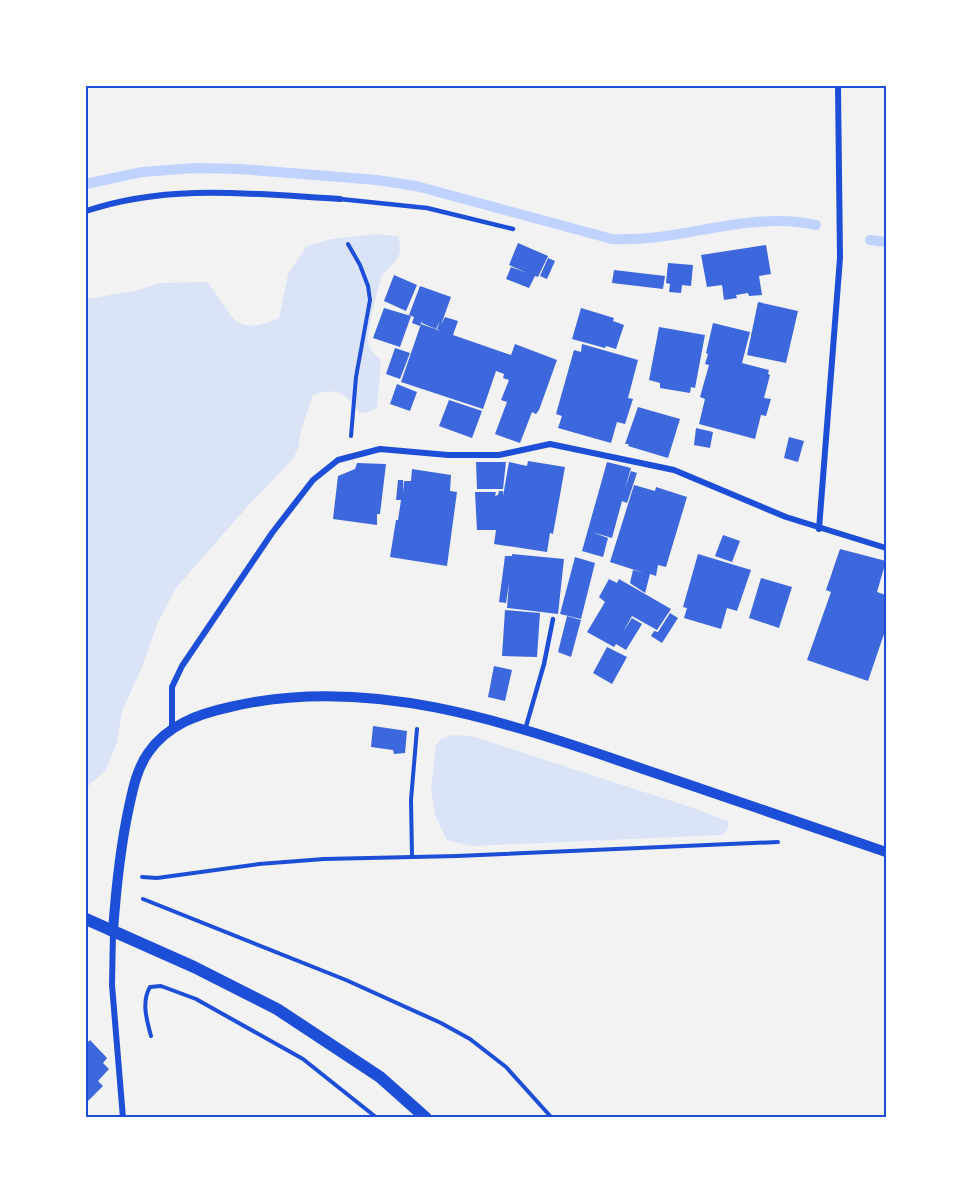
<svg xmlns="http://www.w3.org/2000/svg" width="972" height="1203" font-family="Cabin,sans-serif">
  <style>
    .green { fill: #dbe4f7 }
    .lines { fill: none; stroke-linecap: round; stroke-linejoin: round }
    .stream { stroke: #bfd3fe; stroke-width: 10 }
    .building { fill: #3d67dc }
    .path { stroke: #1d4ed8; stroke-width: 4 }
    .service { stroke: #1d4ed8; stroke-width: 4.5 }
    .minor { stroke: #1d4ed8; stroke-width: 6 }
    .tertiary { stroke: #1d4ed8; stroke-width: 10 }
    .secondary { stroke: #1d4ed8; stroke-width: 12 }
    .neatline { fill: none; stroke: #1d4ed8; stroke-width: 2 }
  </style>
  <rect width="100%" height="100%" fill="#f2f2f2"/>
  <g class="green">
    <path d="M376,234L398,236C405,260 394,260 382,276C379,281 367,334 368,341C368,349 375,355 381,360L377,408L369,412L360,413C344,393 340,387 313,395L302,427L298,448L293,459L246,508L176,588L158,622L142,667L122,711L117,742L106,770L86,788V299L135,291L160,283L207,282C234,313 230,339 279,318L288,274L307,246L331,239Z"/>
    <path d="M452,735L472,736L693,808L728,821C730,828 727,831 722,835L472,846L447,840L435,815L431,789L436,745L441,739Z"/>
  </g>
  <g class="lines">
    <g class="stream">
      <path d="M86,184L142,172L195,168L240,169L377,180L416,186L612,239C681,243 747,210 816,225"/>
      <polyline points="870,240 886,242"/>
    </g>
  </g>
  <g class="building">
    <polygon points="518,243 548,256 538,277 535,276 529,288 506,279 511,267 527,273 509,265"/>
    <polygon points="766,245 771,274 759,276 762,295 749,296 748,293 736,295 737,298 724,300 722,285 707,287 701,255"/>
    <polygon points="548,258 555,261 547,279 540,276"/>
    <polygon points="668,263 693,265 691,286 682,285 681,293 669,292 670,284 666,283"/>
    <polygon points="614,270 665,276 663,289 612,283"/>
    <polygon points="394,275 417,285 406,311 384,301"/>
    <polygon points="420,286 451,297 441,325 445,317 458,321 453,335 511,355 515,344 557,360 539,410 536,414 532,412 520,443 495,434 507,402 501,400 509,380 503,378 504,374 496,371 483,409 401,382 421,324 441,331 437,329 440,321 436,329 422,323 422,321 420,326 412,323 414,317 409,315"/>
    <polygon points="758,302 798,311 786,363 747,355"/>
    <polygon points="384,308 411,316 400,347 373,338"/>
    <polygon points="581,308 614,318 613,321 624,325 616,349 606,346 605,348 572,339"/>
    <polygon points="713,323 750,332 742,363 769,370 768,374 770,375 764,398 771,399 766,416 761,415 755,439 699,424 705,399 700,397 709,365 705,364 708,354 706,353"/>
    <polygon points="659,327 705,335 695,388 691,387 690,393 660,388 660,383 649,380"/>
    <polygon points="582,344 638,360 628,398 633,399 625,424 617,422 611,443 558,428 562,416 556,414 574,350 581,352"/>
    <polygon points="395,348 410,353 400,379 386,374"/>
    <polygon points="397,384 417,392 410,411 390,404"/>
    <polygon points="449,400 482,411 472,438 439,426"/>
    <polygon points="638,407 680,419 668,458 628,446 629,444 625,444"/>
    <polygon points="696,428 713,432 710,448 694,445"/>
    <polygon points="789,437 804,441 798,462 784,458"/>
    <polygon points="528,461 565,467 553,534 550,533 547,552 494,544 496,530 477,530 475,492 496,492 495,496 498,495 499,491 503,491 503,496 509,462 527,466"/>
    <polygon points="476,462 506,462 503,489 477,489"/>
    <polygon points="607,462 631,468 625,488 631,471 637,473 627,503 622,501 612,538 592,532 608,538 603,557 582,551"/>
    <polygon points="357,463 386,464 380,514 377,514 377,525 333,519 338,476 355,469"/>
    <polygon points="412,469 451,475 450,491 457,492 447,566 390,557 396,520 398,520 401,500 396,500 398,480 403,480 403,493 404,481 411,481"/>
    <polygon points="634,485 655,491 656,487 687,497 666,567 658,565 656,576 650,574 645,593 630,583 633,570 644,573 610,562"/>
    <polygon points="723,535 740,541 732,562 715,556"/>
    <polygon points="840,549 886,561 877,592 886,595 886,628 868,681 807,660 831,592 826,590"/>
    <polygon points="512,554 564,559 558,614 507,608 509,583 506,603 499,602 505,556 512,556"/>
    <polygon points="698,554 751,570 737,611 727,608 721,629 684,618 687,608 683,607"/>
    <polygon points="575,557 595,563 581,619 560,614"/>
    <polygon points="761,578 792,587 779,628 749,618"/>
    <polygon points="609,579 617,583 619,579 671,609 657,630 632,616 623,632 632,618 642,624 626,650 616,644 614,647 587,632 605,602 599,597"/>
    <polygon points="505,610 540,613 537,657 502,656"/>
    <polygon points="670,613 678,618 662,643 651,636 654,631 658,632"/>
    <polygon points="567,616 581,620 571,657 558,652"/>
    <polygon points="607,647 627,657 612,684 593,673"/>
    <polygon points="494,666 512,670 505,701 488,697"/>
    <polygon points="373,726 407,731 405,753 394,754 393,750 371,747"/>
    <polygon points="90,1040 107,1058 103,1063 109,1069 98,1081 103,1086 86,1103 86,1044"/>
  </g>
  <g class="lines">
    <g class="path">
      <polyline points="348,244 360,265 368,286 370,300 356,377 351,436"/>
      <polyline points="412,856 411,800 417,729"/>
      <polyline points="142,877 157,878 259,864 324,859 457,856 778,842"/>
      <polyline points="143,899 346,980 441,1023 470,1039 506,1067 552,1118"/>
      <path d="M151,1036C147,1021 141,1002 150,987L161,986L196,999L303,1059L377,1118"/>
    </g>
    <g class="service">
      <polyline points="340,199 427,208 513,229"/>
      <polyline points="525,730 544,664 553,619"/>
    </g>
    <g class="minor">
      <path d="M86,211C169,183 254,194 340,199"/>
      <polyline points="819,529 840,258 838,86"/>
      <polyline points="172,727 172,687 182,666 272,533 313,480 338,460 380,449 448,455 499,455 550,444 674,470 786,517 886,548"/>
      <polyline points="113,932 112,985 123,1118"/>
    </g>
    <path class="tertiary" d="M113,931C116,889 120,848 129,807C133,788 137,769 148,753C167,725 198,714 230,707C373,673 515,725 649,771C728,798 807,825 886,852"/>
    <polyline class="secondary" points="86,919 194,967 277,1009 380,1077 426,1118"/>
  </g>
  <rect width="972" height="1203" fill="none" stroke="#ffffff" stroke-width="174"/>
  <rect x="87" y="87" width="798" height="1029" class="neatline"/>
</svg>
